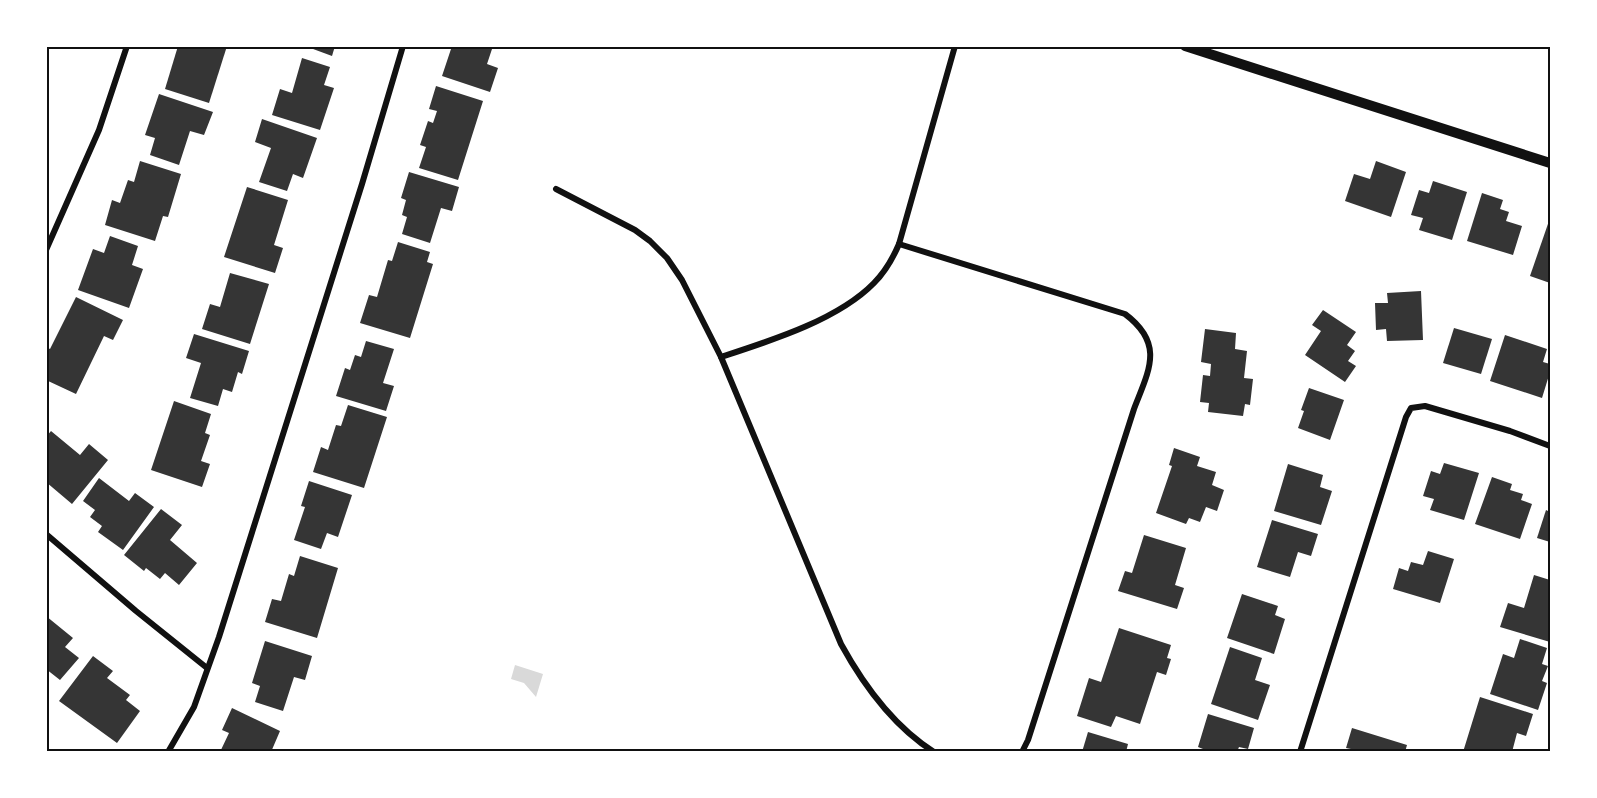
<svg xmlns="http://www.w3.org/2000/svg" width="1597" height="798" font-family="Inter,sans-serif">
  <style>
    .water { fill: #d9d9d9 }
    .building { fill: #353535 }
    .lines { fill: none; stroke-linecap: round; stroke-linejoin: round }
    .minor { stroke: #111; stroke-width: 6 }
    .tertiary { stroke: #111; stroke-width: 10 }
    .neatline { fill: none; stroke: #111; stroke-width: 2 }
  </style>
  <rect width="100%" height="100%" fill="#fff"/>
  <polygon class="water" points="515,665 543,674 536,697 524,683 511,679"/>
  <g class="building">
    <polygon points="178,46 227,46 209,103 165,89"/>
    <polygon points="305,46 335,46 332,56"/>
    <polygon points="452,46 493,46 487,64 498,68 490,92 442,76"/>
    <polygon points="302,58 330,67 324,85 334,88 320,130 272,115 280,89 292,93"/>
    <polygon points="436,86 483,101 458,180 419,168 426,147 420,145 428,121 433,123 437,111 429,109"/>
    <polygon points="159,94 213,112 204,135 190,131 179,165 150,155 155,138 145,135"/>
    <polygon points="262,119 317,138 303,178 293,174 287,191 259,182 271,148 255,142"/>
    <polygon points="140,161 181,174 168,217 163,216 155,241 105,225 112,200 120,203 128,180 134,182"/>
    <polygon points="1376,161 1406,172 1391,217 1345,201 1354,174 1370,179"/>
    <polygon points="409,172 459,187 452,211 441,208 430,243 402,234 407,217 402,215 406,200 401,198"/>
    <polygon points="1433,181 1467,192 1452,240 1419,230 1423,218 1411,215 1419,190 1429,193"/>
    <polygon points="247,187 288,200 274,245 283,248 275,273 224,257"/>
    <polygon points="1482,193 1503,200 1500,209 1509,212 1506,221 1522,226 1513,255 1467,241"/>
    <polygon points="1550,218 1550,283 1530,276"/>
    <polygon points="110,236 138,246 132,265 143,269 129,308 78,290 93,249 104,253"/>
    <polygon points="398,242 430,252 427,262 433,264 410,338 360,323 369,295 377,297 388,260 392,261"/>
    <polygon points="230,273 269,284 250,344 202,329 210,304 220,307"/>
    <polygon points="1421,291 1423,340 1387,341 1386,329 1376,330 1375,303 1388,303 1387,293"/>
    <polygon points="76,297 123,320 113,340 104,336 76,394 46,380 46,347 50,349"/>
    <polygon points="1323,310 1356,332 1347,345 1355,351 1348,361 1356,366 1345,382 1305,355 1321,331 1312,325"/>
    <polygon points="1454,328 1492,339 1481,374 1443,363"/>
    <polygon points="1205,329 1236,333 1235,349 1247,351 1244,378 1253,379 1250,405 1245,404 1243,416 1208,412 1209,403 1200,402 1203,375 1210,376 1211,364 1201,362"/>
    <polygon points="194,334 249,351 242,374 238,372 232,392 223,389 218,406 190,398 201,363 186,358"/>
    <polygon points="1505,335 1547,349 1543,362 1550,364 1550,372 1542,398 1490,381"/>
    <polygon points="366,341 394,349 383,383 394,386 386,411 336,396 345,368 350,370 355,355 361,357"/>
    <polygon points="1309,388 1344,400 1330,440 1298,428 1304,411 1301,410"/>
    <polygon points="174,401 211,414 205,433 210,435 201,461 210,464 202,487 151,470"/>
    <polygon points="348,405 387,417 364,488 313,472 321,447 328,450 336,425 341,426"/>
    <polygon points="51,431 80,455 89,444 108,460 72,504 46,482 46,437"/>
    <polygon points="1174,448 1200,457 1197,466 1216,472 1212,485 1224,490 1217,511 1206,507 1200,522 1189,518 1186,524 1156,513 1172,466 1169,465"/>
    <polygon points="1444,463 1479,473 1464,520 1430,510 1434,499 1423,496 1431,471 1440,474"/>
    <polygon points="1288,464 1323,475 1320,487 1332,491 1321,525 1274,511"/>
    <polygon points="1492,477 1512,484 1510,490 1523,494 1521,500 1532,504 1520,539 1475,524"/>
    <polygon points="99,478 129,501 135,493 154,507 123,550 98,532 102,526 90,517 95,510 83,501"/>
    <polygon points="309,481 352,495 338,537 327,533 321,549 294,540 305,507 301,506"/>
    <polygon points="161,509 182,525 170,540 197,563 179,585 165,573 160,579 146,568 144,571 124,555"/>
    <polygon points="1546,510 1550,512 1550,542 1537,538"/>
    <polygon points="1272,520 1318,534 1311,556 1298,552 1290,577 1257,567"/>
    <polygon points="1144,535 1186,548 1175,585 1184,588 1177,609 1118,591 1125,571 1132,573"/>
    <polygon points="1428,551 1454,559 1440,603 1393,589 1399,568 1408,571 1411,562 1423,565"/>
    <polygon points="300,556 338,568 317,638 265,622 272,599 281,601 289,574 294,576"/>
    <polygon points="1534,575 1550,580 1550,642 1500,627 1508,603 1524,608"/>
    <polygon points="1242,594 1278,606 1275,615 1285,619 1274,654 1227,638"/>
    <polygon points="46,616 73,638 65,647 79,658 60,680 46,669"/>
    <polygon points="1119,628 1171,645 1167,658 1171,659 1166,675 1157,672 1140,724 1116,716 1111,727 1077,716 1089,678 1101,682"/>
    <polygon points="1520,639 1547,648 1542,664 1548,666 1542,681 1547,683 1538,710 1490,694 1503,654 1514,658"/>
    <polygon points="265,641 312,656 305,680 294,677 283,711 255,702 260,686 252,683"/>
    <polygon points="1230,647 1262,658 1255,680 1270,685 1258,720 1211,704"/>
    <polygon points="93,656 113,671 107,678 130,695 126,700 140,711 117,743 59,701"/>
    <polygon points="1480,697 1533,714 1526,736 1517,733 1512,752 1463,752"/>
    <polygon points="232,708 280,731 271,752 220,752 229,733 222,730"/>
    <polygon points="1208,714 1254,728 1248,749 1239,747 1237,752 1202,752 1203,749 1198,747"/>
    <polygon points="1352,728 1407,745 1405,752 1351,752 1351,749 1346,748"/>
    <polygon points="1088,732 1128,744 1126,752 1082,752"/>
  </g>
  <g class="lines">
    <g class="minor">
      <path d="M556,189L635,230L650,241L667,258L682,280L721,357L841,644C864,686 893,726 934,752"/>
      <path d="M899,244L1125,314C1165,344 1149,370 1134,409L1028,740L1022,752"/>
      <polyline points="46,250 99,130 127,46"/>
      <path d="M721,357C770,341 838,320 874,283C886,271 893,258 899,244L955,46"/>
      <polyline points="46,534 136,611 207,668"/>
      <polyline points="168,752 194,707 219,637 362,184 403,46"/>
      <polyline points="1300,752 1406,417 1411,408 1425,406 1510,431 1550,446"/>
    </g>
    <polyline class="tertiary" points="1185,46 1550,163"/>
  </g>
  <rect width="1597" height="798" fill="none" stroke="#ffffff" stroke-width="96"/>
  <rect x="48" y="48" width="1501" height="702" class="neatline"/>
</svg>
